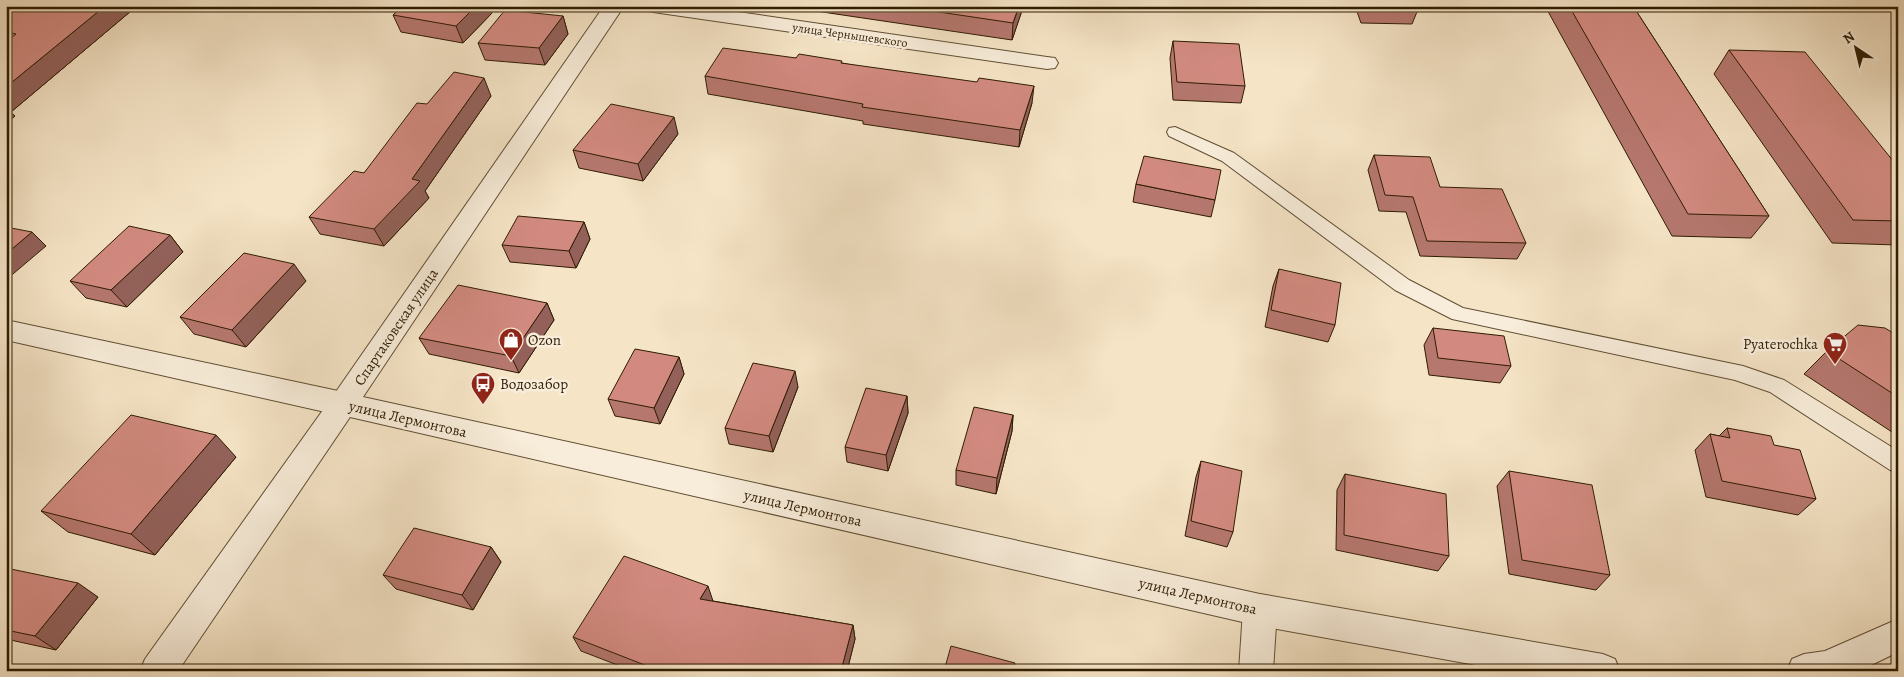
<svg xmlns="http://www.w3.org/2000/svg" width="1904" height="677" font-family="Alegreya,serif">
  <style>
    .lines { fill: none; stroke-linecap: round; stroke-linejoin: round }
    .service-casing { stroke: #604e33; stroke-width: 2 }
    .minor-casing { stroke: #604e33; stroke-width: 2 }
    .tertiary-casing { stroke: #604e33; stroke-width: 2 }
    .service { fill: #f8edda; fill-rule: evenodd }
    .minor { fill: #f8edda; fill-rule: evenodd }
    .tertiary { fill: #f8edda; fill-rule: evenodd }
    .wall { fill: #b5776e; stroke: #2f1c02 }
    .shaded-wall { fill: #93615a; stroke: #2f1c02 }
    .building { fill: #d28a80; stroke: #2f1c02 }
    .labels { text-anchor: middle; stroke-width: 5; stroke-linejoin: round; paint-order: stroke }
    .far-street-label { font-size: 12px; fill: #2f1c02; stroke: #f8edda }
    .street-label { font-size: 15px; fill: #2f1c02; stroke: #f8edda }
    .poi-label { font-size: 15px; fill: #2f1c02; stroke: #f8edda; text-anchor: start }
  </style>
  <rect width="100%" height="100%" fill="#f5e4c6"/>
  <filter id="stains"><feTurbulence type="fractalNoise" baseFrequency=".004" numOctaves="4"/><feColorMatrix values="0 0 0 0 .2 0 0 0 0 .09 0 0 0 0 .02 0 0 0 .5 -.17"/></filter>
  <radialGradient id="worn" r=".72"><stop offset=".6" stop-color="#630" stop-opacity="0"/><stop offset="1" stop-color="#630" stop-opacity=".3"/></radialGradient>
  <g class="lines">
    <defs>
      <polygon id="service" points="1175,127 1234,153 1409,280 1463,308 1743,366 1784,380 1898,451 1898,472 1890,470 1770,392 1735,380 1452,319 1395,290 1222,161 1169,136 1167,132 1169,128"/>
      <g id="minor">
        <polygon points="643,6 697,6 1047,57 1055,58 1058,63 1055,68 1047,69 653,12 646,10"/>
        <polygon points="6,320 343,392 353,396 357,404 353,412 343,416 6,340"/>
        <polygon points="1260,594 1272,599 1277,610 1273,671 1239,671 1243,610 1248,599"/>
      </g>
      <g id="tertiary">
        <polygon points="604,6 624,6 363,397 1260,594 1603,654 1615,659 1620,671 1509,671 1260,626 350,417 178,671 140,671 145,659 333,396"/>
        <polygon points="1898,619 1898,652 1859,671 1787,671 1792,659 1804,654 1825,651"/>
      </g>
    </defs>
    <use href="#service" class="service-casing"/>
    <use href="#minor" class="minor-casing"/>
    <use href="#tertiary" class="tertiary-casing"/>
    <use href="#service" class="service"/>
    <use href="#minor" class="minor"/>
    <use href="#tertiary" class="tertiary"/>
  </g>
  <g class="wall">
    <polygon points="6,6 137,6 11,112 15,116 6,123"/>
    <polygon points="191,6 215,6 211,9"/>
    <polygon points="403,6 490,6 492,13 463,43 401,32 393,15"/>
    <polygon points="801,6 1023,6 1012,40 802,9"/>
    <polygon points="1355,6 1418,6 1419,7 1412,24 1361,23"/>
    <polygon points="1545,6 1633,6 1769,216 1751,238 1672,236"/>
    <polygon points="563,16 568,34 545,65 485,60 478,43"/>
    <polygon points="1173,41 1245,86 1241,103 1173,100 1170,58"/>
    <polygon points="1729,50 1898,167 1898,245 1832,243 1714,74"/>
    <polygon points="796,58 842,63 1032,103 1019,147 863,124 863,121 708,94 705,76"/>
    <polygon points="491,96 425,191 429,198 384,246 320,234 309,217 364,173 427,104"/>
    <polygon points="678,134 643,181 579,168 573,150"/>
    <polygon points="1374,155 1440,187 1526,243 1517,259 1420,256 1406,212 1379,211 1368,170"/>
    <polygon points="1136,184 1215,200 1211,217 1133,202"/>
    <polygon points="584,222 590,239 576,268 510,262 502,245"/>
    <polygon points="170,235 183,252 127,307 86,298 70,281"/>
    <polygon points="1279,269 1335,325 1328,342 1265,327 1273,286"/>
    <polygon points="306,281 246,347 194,334 180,317"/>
    <polygon points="547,303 554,320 519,373 429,354 419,338"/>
    <polygon points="1433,328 1511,366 1500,383 1429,375 1424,345"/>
    <polygon points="1898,336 1898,436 1804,374 1827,351"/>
    <polygon points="679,357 684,374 660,424 615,416 608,399"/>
    <polygon points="798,387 773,452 729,444 725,428"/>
    <polygon points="907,396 908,413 888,471 847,462 845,447"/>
    <polygon points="1013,415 1012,431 996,494 956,485 956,470"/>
    <polygon points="1727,428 1774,445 1816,499 1798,515 1706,497 1695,450 1710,434 1719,436"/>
    <polygon points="236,457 155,555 68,532 41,511"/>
    <polygon points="1201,461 1233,532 1227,547 1185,536 1196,477"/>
    <polygon points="1509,471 1610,575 1596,590 1509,574 1497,486"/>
    <polygon points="1345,474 1449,556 1438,571 1336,550 1337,490"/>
    <polygon points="1898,507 1898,525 1896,509"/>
    <polygon points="491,547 501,562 473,610 396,589 383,575"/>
    <polygon points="6,568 98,597 56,650 6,639"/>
    <polygon points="713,601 853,625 855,639 847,671 633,671 581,651 573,637"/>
  </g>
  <g class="shaded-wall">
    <polygon points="6,6 24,6 6,19"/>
    <polygon points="105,6 137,6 11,112 15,116 6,123 6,87"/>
    <polygon points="209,6 215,6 211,9"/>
    <polygon points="476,6 490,6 492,13 463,43 456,26"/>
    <polygon points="1019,6 1023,6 1023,8 1012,40 1013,23"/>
    <polygon points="563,16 568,34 545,65 539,48"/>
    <polygon points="484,78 491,96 425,191 429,198 384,246 374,229 412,179"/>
    <polygon points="1034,86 1032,103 1019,147 1020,130"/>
    <polygon points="674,117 678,134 643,181 638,164"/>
    <polygon points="584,222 590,239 576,268 569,251"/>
    <polygon points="32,232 46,246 7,279 6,278 6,254"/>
    <polygon points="170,235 183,252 127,307 111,290"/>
    <polygon points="294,264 306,281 246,347 232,330"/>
    <polygon points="547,303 554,320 519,373 511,356"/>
    <polygon points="679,357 684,374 660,424 654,408"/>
    <polygon points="795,371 798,387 773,452 769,436"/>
    <polygon points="907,396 908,413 888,471 886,455"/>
    <polygon points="1013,415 1012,431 996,494 997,478"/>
    <polygon points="216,435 236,457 155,555 131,534"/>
    <polygon points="491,547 501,562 473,610 462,595"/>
    <polygon points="78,583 98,597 56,650 35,636"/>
    <polygon points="708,586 713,601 706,614 700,599"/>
    <polygon points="853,625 855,639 847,671 841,671"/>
  </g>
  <g class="building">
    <polygon points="18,6 105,6 6,87 6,42 16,34 6,32 6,16"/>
    <polygon points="403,6 476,6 456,26 393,15"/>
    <polygon points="899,6 1019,6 1013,23"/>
    <polygon points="1367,6 1418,6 1419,7"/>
    <polygon points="1569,6 1633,6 1769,216 1688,214"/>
    <polygon points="505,10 563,16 539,48 478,43"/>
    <polygon points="1173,41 1239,44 1245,86 1177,82"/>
    <polygon points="723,48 796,58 799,54 842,61 841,63 977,82 979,78 1034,86 1020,130 862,107 863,104 705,76"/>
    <polygon points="1729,50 1805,52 1898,167 1898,221 1853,220"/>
    <polygon points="454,72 484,78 412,179 420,181 374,229 309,217 354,171 364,173 417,103 427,104"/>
    <polygon points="611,104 674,117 638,164 573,150"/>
    <polygon points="1374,155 1430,157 1440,187 1502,189 1526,243 1427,241 1413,197 1385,195"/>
    <polygon points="1144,156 1221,170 1215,200 1136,184"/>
    <polygon points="518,216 584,222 569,251 502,245"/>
    <polygon points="129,226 170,235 111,290 70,281"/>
    <polygon points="6,227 32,232 6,254"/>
    <polygon points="244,253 294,264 232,330 180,317"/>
    <polygon points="1279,269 1341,283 1335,325 1271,310"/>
    <polygon points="458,285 547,303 511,356 419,338"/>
    <polygon points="1858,325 1885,328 1898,336 1898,397 1827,351"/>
    <polygon points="1433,328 1504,336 1511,366 1438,358"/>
    <polygon points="635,349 679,357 654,408 608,399"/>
    <polygon points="753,363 795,371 769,436 725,428"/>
    <polygon points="866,388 907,396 886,455 845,447"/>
    <polygon points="974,407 1013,415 997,478 956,470"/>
    <polygon points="131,415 216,435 131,534 41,511"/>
    <polygon points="1727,428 1771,436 1774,445 1800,450 1816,499 1722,481 1710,434 1730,438"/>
    <polygon points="1201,461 1242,471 1233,532 1191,521"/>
    <polygon points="1509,471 1592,485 1610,575 1522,560"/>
    <polygon points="1345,474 1446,494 1449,556 1344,535"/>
    <polygon points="414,528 491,547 462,595 383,575"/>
    <polygon points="624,556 708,586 700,599 853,625 841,671 660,671 573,637"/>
    <polygon points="6,568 78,583 35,636 6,630"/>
    <polygon points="951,646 1015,663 1013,671 944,671"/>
    <polygon points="307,666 324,671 304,671"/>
  </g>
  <defs>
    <symbol id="shop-pin" viewBox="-11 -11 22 30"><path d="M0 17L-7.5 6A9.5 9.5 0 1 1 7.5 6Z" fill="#8f2418" stroke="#f8edda"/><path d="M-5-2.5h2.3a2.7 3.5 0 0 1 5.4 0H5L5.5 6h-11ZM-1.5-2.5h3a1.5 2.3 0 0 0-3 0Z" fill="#fff"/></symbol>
    <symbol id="supermarket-pin" viewBox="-11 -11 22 30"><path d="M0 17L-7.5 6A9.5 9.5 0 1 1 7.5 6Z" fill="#8f2418" stroke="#f8edda"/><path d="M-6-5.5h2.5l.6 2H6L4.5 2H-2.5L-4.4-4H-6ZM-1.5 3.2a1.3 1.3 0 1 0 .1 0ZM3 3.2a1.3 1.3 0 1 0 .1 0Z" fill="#fff"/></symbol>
    <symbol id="bus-pin" viewBox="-11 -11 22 30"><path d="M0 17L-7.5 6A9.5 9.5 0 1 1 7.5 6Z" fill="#8f2418" stroke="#f8edda"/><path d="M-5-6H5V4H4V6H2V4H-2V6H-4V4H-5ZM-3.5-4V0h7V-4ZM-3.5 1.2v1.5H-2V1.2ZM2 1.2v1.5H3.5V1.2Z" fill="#fff"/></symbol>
  </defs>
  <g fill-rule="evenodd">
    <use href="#shop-pin" x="497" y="326" width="28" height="38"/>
    <use href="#supermarket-pin" x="1821" y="330" width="28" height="38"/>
    <use href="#bus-pin" x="469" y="370" width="28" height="38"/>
  </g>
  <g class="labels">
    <g class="far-street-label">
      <text transform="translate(850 35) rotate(8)" y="4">улица Чернышевского</text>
    </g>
    <g class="street-label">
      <text transform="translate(396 327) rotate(-56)" y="5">Спартаковская улица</text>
      <text transform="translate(408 419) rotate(13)" y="5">улица Лермонтова</text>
      <text transform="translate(803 508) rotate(13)" y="5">улица Лермонтова</text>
      <text transform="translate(1198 596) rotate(13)" y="5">улица Лермонтова</text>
    </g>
    <g class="poi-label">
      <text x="528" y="345">Ozon</text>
      <text x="1818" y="349" text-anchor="end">Pyaterochka</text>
      <text x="500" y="389">Водозабор</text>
    </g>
  </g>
  <rect width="1904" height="677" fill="none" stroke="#f5e4c6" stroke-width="25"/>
  <rect x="8" y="8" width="1889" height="662" fill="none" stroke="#2f1c02" stroke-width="2.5"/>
  <rect x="12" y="12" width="1879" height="652" fill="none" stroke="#2f1c02"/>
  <g transform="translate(1856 48) rotate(325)" stroke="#f8edda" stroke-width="4" paint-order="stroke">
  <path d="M0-4L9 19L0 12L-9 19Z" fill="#2f1c02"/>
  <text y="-8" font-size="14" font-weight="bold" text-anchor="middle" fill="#2f1c02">N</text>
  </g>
  <rect width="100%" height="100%" filter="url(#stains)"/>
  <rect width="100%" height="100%" fill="url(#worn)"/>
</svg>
